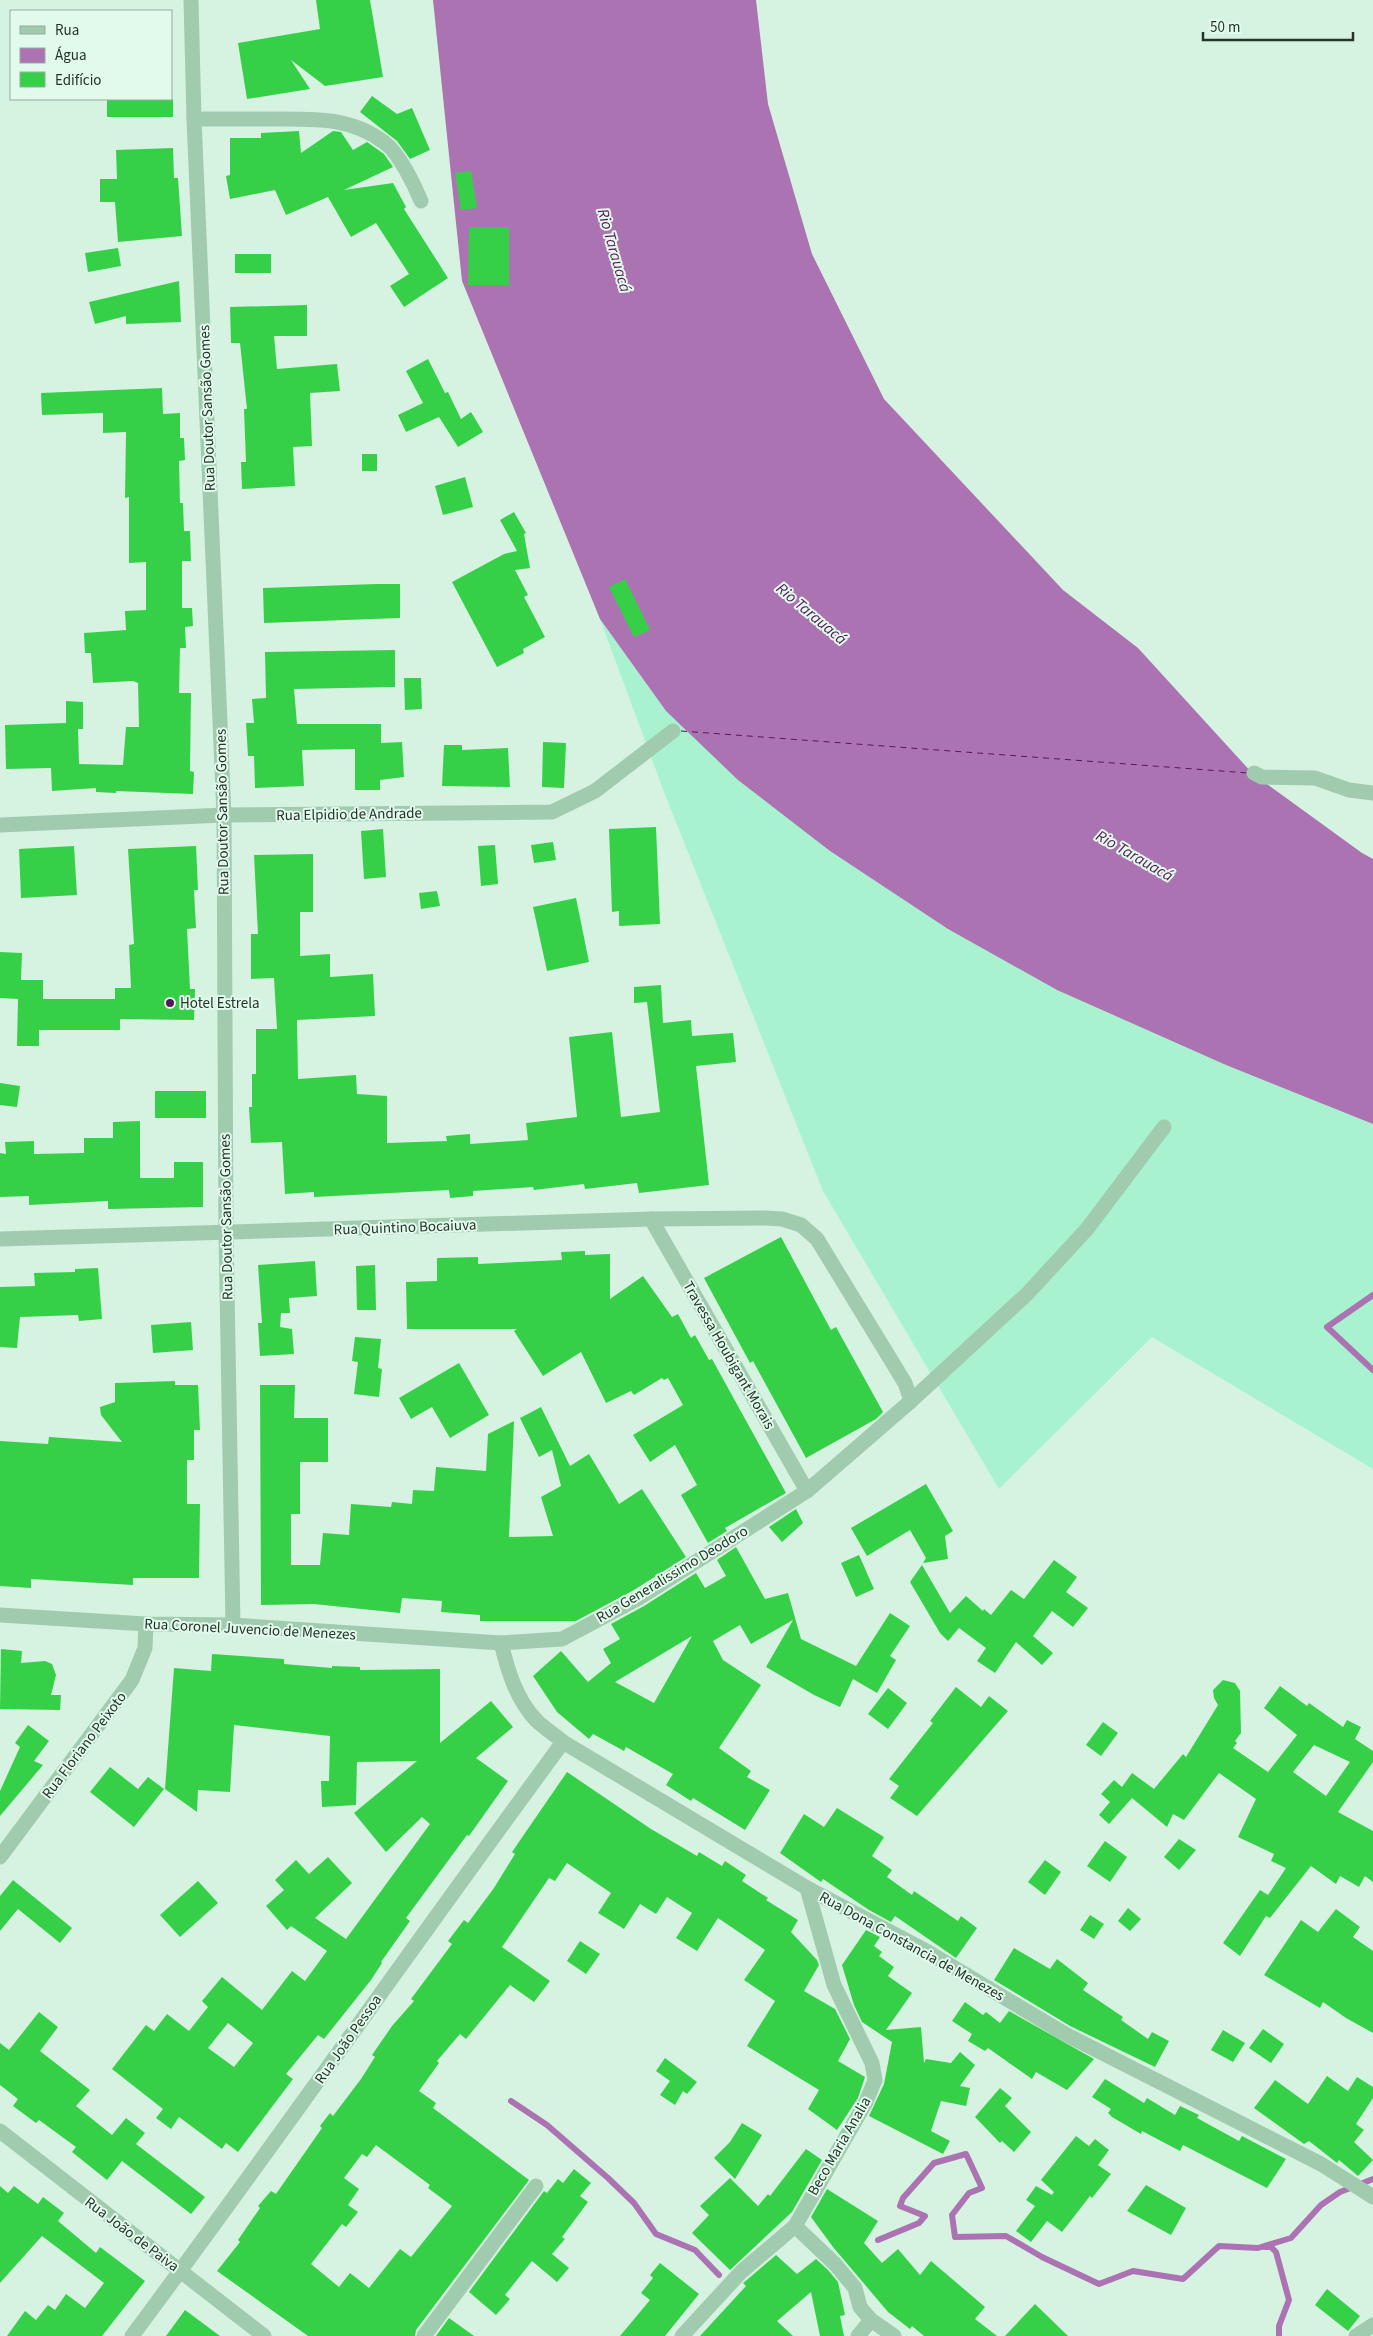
<svg xmlns="http://www.w3.org/2000/svg" width="1373" height="2336" font-family="'Source Sans 3',sans-serif">
  <style>
    .sand { fill: #a8f2cf }
    .water { fill: #ac73b2 }
    .lines { fill: none; stroke-linecap: round; stroke-linejoin: round }
    .stream { stroke: #ac73b2; stroke-width: 6 }
    .ferry { stroke: #551759; stroke-width: 1; stroke-dasharray: 6 5; stroke-linecap: butt }
    .building { fill: #36d048; fill-rule: evenodd }
    .minor { stroke: #a1cbaf; stroke-width: 15 }
    .poi-dot { fill: #551759; stroke: #e2faec; stroke-width: 2 }
    .labels { text-anchor: middle; stroke-width: 4; stroke-linejoin: round; paint-order: stroke }
    .street-label { font-size: 15px; fill: #243528; stroke: #e2faec }
    .poi-label { font-size: 15px; fill: #243528; stroke: #e2faec; text-anchor: start }
    .water-label { font-size: 16px; font-style: italic; fill: #551759; stroke: #e2faec }
  </style>
  <rect width="100%" height="100%" fill="#d6f3e1"/>
  <polygon class="sand" points="600,619 666,711 830,851 948,929 1057,990 1226,1065 1373,1124 1373,1469 1152,1337 999,1489 823,1191 664,792"/>
  <polygon class="water" points="433,0 756,0 768,104 812,254 884,399 1063,590 1138,648 1253,774 1362,853 1373,859 1373,1124 1226,1065 1057,990 948,929 830,851 738,780 666,711 600,619 462,281"/>
  <g class="lines">
    <g class="stream">
      <polyline points="1373,1295 1327,1327 1373,1370"/>
      <polyline points="511,2101 547,2125 608,2178 634,2203 656,2234 695,2250 719,2275"/>
      <polyline points="878,2240 919,2223 925,2216 900,2206 903,2198 934,2163 966,2154 982,2188 969,2193 952,2215 955,2237 1006,2236 1042,2257 1099,2284 1133,2271 1183,2279 1219,2246 1258,2248 1291,2238 1321,2205 1340,2192 1373,2179"/>
      <polyline points="1265,2247 1271,2247 1276,2252 1289,2300 1279,2326 1279,2336"/>
    </g>
    <polyline class="ferry" points="681,731 1248,773"/>
  </g>
  <g class="building">
    <polygon points="316,0 370,0 383,77 325,86 291,60 310,89 247,99 238,43 320,29"/>
    <polygon points="372,96 397,114 412,108 430,150 410,159 397,141 360,112"/>
    <rect x="107" y="99" width="66" height="18"/>
    <polygon points="299,131 301,153 333,131 341,132 353,150 367,142 384,154 393,167 344,190 393,183 406,207 404,209 448,278 404,307 390,286 409,274 376,223 351,237 328,197 286,215 275,190 230,199 226,176 230,175 230,138 261,138 261,133"/>
    <polygon points="173,148 174,178 178,178 182,236 118,242 115,202 100,202 100,179 117,179 116,150"/>
    <polygon points="471,171 477,208 461,210 455,173"/>
    <polygon points="469,227 509,227 509,285 468,285"/>
    <polygon points="118,248 121,266 88,272 85,253"/>
    <rect x="235" y="254" width="36" height="19"/>
    <polygon points="179,281 181,322 126,324 126,316 95,324 89,302"/>
    <polygon points="307,305 307,336 274,336 277,369 337,364 340,391 310,393 312,446 293,447 295,486 242,489 241,462 246,462 244,409 247,409 240,343 231,343 230,307"/>
    <polygon points="428,359 445,393 448,392 461,419 471,412 483,432 458,447 439,417 406,432 398,415 423,403 406,371"/>
    <polygon points="162,388 163,414 180,413 180,438 184,438 185,460 179,461 180,503 183,503 184,531 190,531 191,561 182,561 182,608 192,608 193,626 185,627 186,648 180,648 179,693 191,693 190,771 194,772 193,794 116,791 116,793 96,792 96,788 52,791 51,768 6,769 5,725 66,723 66,701 83,702 83,729 78,729 79,764 123,765 126,727 139,727 138,683 133,681 93,683 91,653 85,653 84,633 126,630 125,611 146,610 146,562 129,563 129,497 125,498 126,432 103,433 103,413 42,415 41,393"/>
    <rect x="362" y="454" width="15" height="17"/>
    <polygon points="465,477 473,507 443,515 435,486"/>
    <polygon points="514,512 526,533 524,534 530,568 515,570 528,595 524,597 545,637 523,649 524,653 497,667 452,582 504,554 517,551 500,520"/>
    <polygon points="625,579 650,630 634,637 609,587"/>
    <polygon points="376,584 400,584 400,618 264,623 263,588"/>
    <polygon points="395,650 395,687 294,689 297,724 381,724 381,743 402,742 404,777 380,780 380,790 355,790 355,749 302,750 304,786 255,788 254,756 248,756 246,723 254,723 252,699 266,698 265,652"/>
    <polygon points="404,678 421,678 422,709 405,710"/>
    <polygon points="543,742 566,743 564,788 542,787"/>
    <polygon points="444,745 462,745 462,750 508,748 510,787 442,786"/>
    <polygon points="656,827 660,924 619,926 619,911 612,912 609,829"/>
    <polygon points="383,829 386,877 364,879 361,831"/>
    <polygon points="553,842 556,860 534,863 531,845"/>
    <polygon points="495,845 498,884 481,886 478,846"/>
    <polygon points="74,846 77,895 21,898 19,849"/>
    <polygon points="196,846 198,890 194,890 196,928 187,929 190,989 195,989 194,1020 120,1019 120,1030 39,1030 39,1046 17,1046 18,999 0,998 0,952 22,953 21,980 43,980 43,999 115,999 115,988 131,988 129,945 134,944 128,849"/>
    <polygon points="313,854 313,912 300,912 300,956 330,954 330,977 373,974 375,1016 297,1020 298,1079 356,1075 357,1094 387,1096 387,1143 447,1141 446,1136 470,1134 470,1144 528,1140 526,1123 577,1117 569,1037 612,1032 621,1117 660,1112 647,1002 634,1003 634,987 661,985 663,1023 691,1020 692,1036 733,1033 736,1062 696,1066 709,1185 639,1193 637,1183 585,1189 584,1184 534,1190 533,1187 473,1191 473,1196 450,1198 449,1190 314,1197 314,1192 285,1194 282,1142 251,1143 249,1107 252,1107 252,1074 256,1074 256,1029 277,1029 274,978 251,979 251,934 258,934 254,855"/>
    <polygon points="437,891 440,906 421,909 419,893"/>
    <polygon points="576,898 589,962 547,971 533,907"/>
    <polygon points="0,1083 20,1086 17,1107 0,1105"/>
    <rect x="155" y="1091" width="51" height="27"/>
    <polygon points="140,1121 140,1178 174,1178 174,1162 203,1162 203,1207 108,1209 108,1201 29,1205 29,1196 0,1197 0,1153 6,1154 5,1142 34,1141 34,1154 84,1153 84,1138 113,1138 113,1122"/>
    <polygon points="781,1237 831,1330 836,1327 883,1412 876,1419 806,1458 753,1361 750,1363 704,1278"/>
    <polygon points="585,1251 585,1255 610,1254 610,1299 643,1276 672,1317 678,1314 691,1338 695,1335 709,1360 712,1359 786,1493 725,1528 727,1531 708,1543 681,1495 697,1485 675,1445 650,1462 633,1435 683,1405 668,1378 664,1380 662,1378 634,1395 631,1391 606,1403 581,1352 543,1376 514,1331 517,1329 407,1329 406,1282 437,1281 437,1258 478,1257 478,1264 562,1260 561,1252"/>
    <polygon points="315,1261 317,1296 289,1298 290,1313 281,1313 280,1327 292,1329 294,1354 260,1356 258,1323 262,1323 258,1265"/>
    <polygon points="375,1265 376,1310 357,1310 356,1266"/>
    <polygon points="98,1268 102,1319 79,1321 78,1315 20,1317 17,1348 0,1347 0,1287 35,1286 34,1273 75,1272 75,1269"/>
    <polygon points="191,1322 193,1350 153,1353 151,1325"/>
    <polygon points="355,1337 381,1339 378,1368 382,1369 379,1397 354,1394 358,1362 352,1361"/>
    <polygon points="459,1363 489,1415 450,1438 432,1407 411,1419 399,1398"/>
    <polygon points="175,1381 175,1385 198,1385 200,1430 194,1430 194,1460 187,1460 187,1504 200,1504 199,1578 133,1578 133,1585 31,1579 31,1588 0,1586 0,1441 48,1444 49,1437 122,1442 101,1415 100,1407 115,1402 115,1383"/>
    <polygon points="260,1385 295,1385 294,1418 328,1418 328,1462 300,1462 300,1514 291,1514 291,1565 320,1565 323,1533 349,1535 351,1504 391,1507 392,1502 412,1504 413,1490 434,1491 436,1467 486,1471 488,1434 514,1421 509,1537 553,1536 541,1497 561,1486 552,1450 539,1457 520,1418 541,1407 570,1466 589,1454 619,1504 642,1489 686,1557 634,1590 576,1621 480,1621 480,1615 441,1612 442,1601 402,1598 400,1613 314,1604 261,1605"/>
    <polygon points="926,1484 953,1531 945,1536 948,1559 923,1563 926,1558 910,1530 867,1556 851,1528"/>
    <polygon points="796,1509 803,1523 782,1542 769,1527"/>
    <path d="M736,1547L765,1599L788,1593L801,1639L856,1666L890,1613L910,1626L890,1656L896,1660L877,1693L853,1679L840,1707L814,1695L766,1667L793,1620L751,1644L740,1625L713,1641L723,1660L761,1685L719,1748L751,1771L747,1777L770,1790L745,1830L693,1798L691,1801L666,1785L673,1774L626,1747L624,1751L593,1734L589,1739L557,1712L533,1676L561,1651L588,1682L611,1663L603,1649L620,1639L611,1624L644,1606L696,1573L705,1588L726,1576L717,1560ZM692,1636L654,1703L615,1682Z"/>
    <polygon points="859,1555 874,1589 856,1597 841,1563"/>
    <polygon points="1054,1560 1077,1577 1066,1592 1088,1608 1073,1627 1052,1611 1033,1636 1053,1653 1042,1665 1016,1642 995,1673 977,1661 986,1648 959,1628 948,1641 940,1633 910,1582 922,1565 950,1613 966,1596 983,1611 984,1609 991,1615 1011,1590 1024,1599"/>
    <polygon points="1,1649 22,1651 21,1663 45,1661 52,1664 56,1675 51,1695 61,1695 60,1710 0,1709"/>
    <path d="M212,1654L284,1659V1664L332,1668V1666L360,1667V1670L440,1669V1743L491,1701L513,1727L476,1758L508,1781L469,1836L467,1835L406,1918L410,1921L381,1962L382,1963L371,1980L324,2039L318,2035L286,2074L293,2079L238,2152L226,2143L222,2149L179,2117L171,2129L156,2118L163,2109L112,2069L146,2025L154,2031L167,2014L189,2031L208,2007L202,2001L222,1977L262,2010L292,1971L305,1981L327,1951L291,1926L287,1930L266,1906L284,1890L275,1880L296,1860L309,1874L328,1857L352,1883L315,1918L346,1939L430,1824L422,1817L386,1852L354,1813L417,1761L357,1762L356,1805L322,1807L321,1781H329L330,1736L234,1725L230,1792L198,1790L197,1812L165,1789L174,1668L211,1671ZM228,2023L253,2043L234,2067L208,2048Z"/>
    <path d="M1223,1680L1235,1683L1240,1691L1241,1733L1235,1741L1237,1743L1233,1748L1268,1772L1297,1735L1264,1708L1280,1686L1307,1706L1309,1703L1343,1727L1347,1720L1361,1727L1355,1739L1373,1751V1762L1338,1812L1373,1831V1882L1365,1876L1359,1887L1340,1876L1336,1884L1311,1866L1270,1918L1266,1916L1240,1956L1223,1943L1260,1890L1268,1895L1286,1868L1271,1861L1274,1854L1238,1837L1256,1799L1219,1773L1184,1820L1173,1814L1167,1827L1132,1798L1109,1824L1099,1815L1110,1802L1101,1794L1114,1780L1122,1787L1132,1773L1154,1789L1183,1754L1186,1757L1218,1705L1214,1698L1213,1690ZM1314,1745L1350,1762L1326,1796L1293,1772Z"/>
    <polygon points="956,1687 981,1707 989,1696 1008,1711 917,1816 890,1798 899,1786 889,1779 933,1723 930,1721"/>
    <polygon points="888,1688 907,1703 888,1729 868,1714"/>
    <polygon points="1103,1722 1118,1733 1101,1756 1086,1745"/>
    <polygon points="28,1725 49,1741 34,1761 43,1765 0,1816 0,1791 20,1747 15,1743"/>
    <polygon points="110,1767 138,1789 148,1777 164,1789 134,1827 90,1792"/>
    <path d="M567,1772L651,1829L697,1856L699,1852L722,1866L725,1861L746,1875L742,1881L768,1898L766,1900L798,1920L791,1932L817,1960L819,1965L804,1991L835,2009L850,2039L838,2061L865,2077L858,2098L837,2130L808,2109L819,2090L747,2046L775,2001L744,1980L765,1950L718,1918L697,1951L676,1938L692,1913L667,1897L656,1914L640,1904L624,1929L598,1913L611,1893L567,1863L555,1881L549,1878L502,1947L550,1981L534,2002L510,1985L466,2039L460,2034L437,2061L439,2063L419,2091L436,2103L433,2108L529,2180L416,2330L415,2336H308L217,2271L240,2242L238,2240L260,2208L258,2206L271,2191L276,2194L322,2128L320,2126L330,2113L333,2116L361,2079L375,2057L372,2055L392,2026L414,2001L411,1999L452,1944L448,1941L464,1920L468,1923L494,1888L515,1854L512,1852ZM376,2145L430,2185L428,2188L452,2206L411,2257L400,2249L369,2288L350,2273L339,2287L311,2264L342,2224L346,2227L358,2212L348,2205L359,2189L344,2178L362,2154L367,2157Z"/>
    <polygon points="837,1808 884,1837 872,1856 892,1870 887,1877 912,1895 914,1891 958,1921 961,1916 977,1928 956,1958 895,1916 891,1922 869,1910 823,1879 821,1882 780,1853 804,1814 824,1827"/>
    <polygon points="1179,1839 1196,1850 1179,1870 1164,1857"/>
    <polygon points="1105,1841 1127,1857 1110,1882 1087,1866"/>
    <polygon points="1045,1860 1061,1872 1045,1895 1028,1882"/>
    <polygon points="13,1880 72,1928 60,1943 18,1909 0,1931 0,1896"/>
    <polygon points="198,1881 218,1903 180,1937 160,1915"/>
    <polygon points="1128,1908 1141,1919 1130,1931 1118,1921"/>
    <polygon points="1336,1909 1360,1927 1353,1937 1373,1951 1373,2033 1346,2018 1323,2002 1320,2008 1264,1975 1301,1920 1318,1932"/>
    <polygon points="1090,1915 1104,1924 1094,1939 1080,1930"/>
    <polygon points="866,1930 880,1937 874,1946 882,1952 879,1956 894,1967 888,1976 912,1993 886,2030 921,2027 924,2063 926,2059 951,2063 960,2052 975,2065 960,2086 970,2088 966,2106 941,2101 931,2131 950,2141 943,2154 869,2116 884,2084 892,2042 862,2022 854,2005 842,1965"/>
    <polygon points="580,1941 600,1954 586,1974 567,1961"/>
    <polygon points="1014,1948 1050,1969 1057,1959 1088,1983 1083,1990 1123,2017 1121,2020 1148,2039 1152,2032 1169,2041 1155,2067 1070,2026 994,1980"/>
    <polygon points="965,2002 983,2015 986,2012 1000,2023 1009,2011 1094,2059 1067,2090 1036,2072 1032,2079 988,2048 985,2051 968,2041 972,2034 952,2021"/>
    <polygon points="39,2012 58,2027 40,2051 90,2090 76,2106 112,2135 126,2118 145,2133 136,2144 205,2197 191,2214 122,2161 107,2180 72,2152 76,2147 39,2120 36,2123 13,2106 18,2099 0,2085 0,2043 9,2050"/>
    <polygon points="1263,2029 1284,2044 1271,2063 1249,2048"/>
    <polygon points="1223,2030 1245,2043 1233,2062 1211,2050"/>
    <polygon points="665,2058 697,2082 687,2094 683,2091 675,2105 660,2095 670,2081 656,2071"/>
    <polygon points="1327,2076 1348,2091 1357,2077 1373,2087 1373,2098 1356,2124 1364,2130 1354,2142 1373,2160 1358,2176 1339,2160 1337,2163 1309,2141 1304,2144 1254,2108 1275,2080 1308,2104"/>
    <polygon points="1105,2079 1144,2103 1147,2098 1175,2115 1180,2106 1199,2115 1197,2118 1239,2141 1242,2136 1286,2159 1267,2188 1183,2145 1180,2151 1142,2131 1141,2134 1112,2117 1108,2113 1111,2109 1092,2097"/>
    <polygon points="1000,2088 1012,2098 1005,2106 1031,2132 1014,2152 1002,2141 1000,2143 975,2117"/>
    <polygon points="742,2123 762,2135 735,2179 714,2158 730,2142"/>
    <polygon points="1076,2136 1089,2146 1095,2139 1109,2150 1098,2165 1111,2174 1092,2198 1090,2196 1062,2232 1047,2221 1031,2242 1016,2231 1035,2206 1026,2200 1036,2186 1052,2195 1054,2192 1041,2180"/>
    <polygon points="806,2149 822,2160 792,2212 730,2270 692,2233 709,2215 700,2206 730,2178 758,2206 768,2194 770,2196"/>
    <polygon points="574,2169 591,2183 580,2196 588,2202 562,2237 565,2239 552,2254 569,2268 557,2282 532,2261 505,2295 510,2299 496,2315 469,2292 544,2191 547,2193 558,2179 563,2183"/>
    <polygon points="1146,2185 1186,2208 1171,2235 1127,2211"/>
    <polygon points="0,2186 8,2193 14,2186 38,2204 43,2197 64,2213 58,2221 96,2253 100,2247 145,2281 102,2336 7,2336 25,2311 36,2320 48,2305 55,2310 66,2294 85,2308 104,2283 42,2236 0,2283"/>
    <polygon points="827,2189 878,2221 864,2243 882,2263 898,2249 920,2275 931,2261 985,2307 975,2319 997,2336 924,2336 912,2326 910,2329 888,2312 833,2247 811,2217"/>
    <polygon points="776,2255 797,2274 816,2259 828,2270 838,2282 845,2315 840,2316 844,2336 820,2336 811,2292 777,2321 793,2336 700,2336 746,2286 743,2283 748,2279"/>
    <polygon points="660,2263 699,2294 665,2336 620,2336 650,2300 641,2293 653,2278 650,2275"/>
    <polygon points="1327,2289 1360,2316 1348,2331 1315,2305"/>
    <polygon points="1035,2304 1068,2336 1005,2336"/>
    <polygon points="185,2310 220,2336 166,2336"/>
    <polygon points="449,2318 474,2336 436,2336"/>
  </g>
  <g class="lines">
    <g class="minor">
      <polyline points="191,0 194,119 224,815 226,1232 233,1625"/>
      <path d="M194,119C221,119 248,119 275,119C315,119 352,117 385,143C399,153 415,186 421,201"/>
      <polyline points="1254,773 1262,777 1315,778 1349,790 1373,793"/>
      <polyline points="0,825 224,815 552,812 595,791 673,731"/>
      <polyline points="651,1219 807,1491"/>
      <polyline points="0,1239 651,1219 766,1218 782,1219 801,1225 817,1239 905,1383 911,1401"/>
      <polyline points="0,1615 146,1624 233,1625 501,1643 562,1639 639,1598 807,1491 911,1401 1027,1294 1087,1229 1164,1127"/>
      <path d="M501,1643C508,1671 516,1699 536,1720C544,1728 555,1735 563,1742L807,1888L928,1952L1065,2034L1321,2164L1373,2197"/>
      <polyline points="0,1857 132,1680 145,1648 146,1624"/>
      <polyline points="0,2131 264,2336"/>
      <polyline points="795,2226 835,2264 855,2288 860,2307 871,2320 894,2336"/>
      <path d="M132,2336C278,2140 418,1939 563,1742"/>
      <polyline points="424,2336 536,2186"/>
      <polyline points="682,2336 741,2272 795,2226 866,2102 875,2080 872,2063 834,1985 807,1888"/>
      <polyline points="858,2336 871,2320"/>
      <polyline points="1356,2336 1373,2325"/>
    </g>
  </g>
  <circle class="poi-dot" cx="170" cy="1003" r="5"/>
  <g class="labels">
    <g class="street-label">
      <text transform="translate(207 408) rotate(-92)" y="5">Rua Doutor Sansão Gomes</text>
      <text transform="translate(222 812) rotate(-91)" y="5">Rua Doutor Sansão Gomes</text>
      <text transform="translate(349 814) rotate(-1)" y="5">Rua Elpidio de Andrade</text>
      <text transform="translate(226 1217) rotate(-91)" y="5">Rua Doutor Sansão Gomes</text>
      <text transform="translate(405 1227) rotate(-2)" y="5">Rua Quintino Bocaiuva</text>
      <text transform="translate(729 1355) rotate(60)" y="5">Travessa Houbigant Morais</text>
      <text transform="translate(672 1574) rotate(-31)" y="5">Rua Generalissimo Deodoro</text>
      <text transform="translate(250 1629) rotate(3)" y="5">Rua Coronel Juvencio de Menezes</text>
      <text transform="translate(84 1745) rotate(-53)" y="5">Rua Floriano Peixoto</text>
      <text transform="translate(912 1946) rotate(29)" y="5">Rua Dona Constancia de Menezes</text>
      <text transform="translate(348 2039) rotate(-55)" y="5">Rua João Pessoa</text>
      <text transform="translate(839 2146) rotate(-60)" y="5">Beco Maria Analia</text>
      <text transform="translate(132 2234) rotate(37)" y="5">Rua João de Paiva</text>
    </g>
    <g class="poi-label">
      <text x="180" y="1008">Hotel Estrela</text>
    </g>
    <g class="water-label">
      <text transform="translate(615 250) rotate(74)" y="6">Rio Tarauacá</text>
      <text transform="translate(812 613) rotate(40)" y="6">Rio Tarauacá</text>
      <text transform="translate(1135 855) rotate(30)" y="6">Rio Tarauacá</text>
    </g>
  </g>
  <rect x="10" y="10" width="162" height="90" fill="#e2faec" stroke="#96ab9e"/>
  <rect x="20" y="26" width="25" height="8" fill="#a1cbaf" stroke="#96ab9e"/>
  <text x="55" y="35" font-size="15" fill="#243528">Rua</text>
  <rect x="20" y="48" width="25" height="15" fill="#ac73b2" stroke="#96ab9e"/>
  <text x="55" y="60" font-size="15" fill="#243528">Água</text>
  <rect x="20" y="72" width="25" height="15" fill="#36d048" stroke="#96ab9e"/>
  <text x="55" y="85" font-size="15" fill="#243528">Edifício</text>
  <path d="M1203 32v8h150v-8" fill="none" stroke="#243528" stroke-width="2.5"/>
  <text x="1210" y="32" font-size="15" fill="#243528" stroke="#e2faec" stroke-width="4" paint-order="stroke">50 m</text>
</svg>
